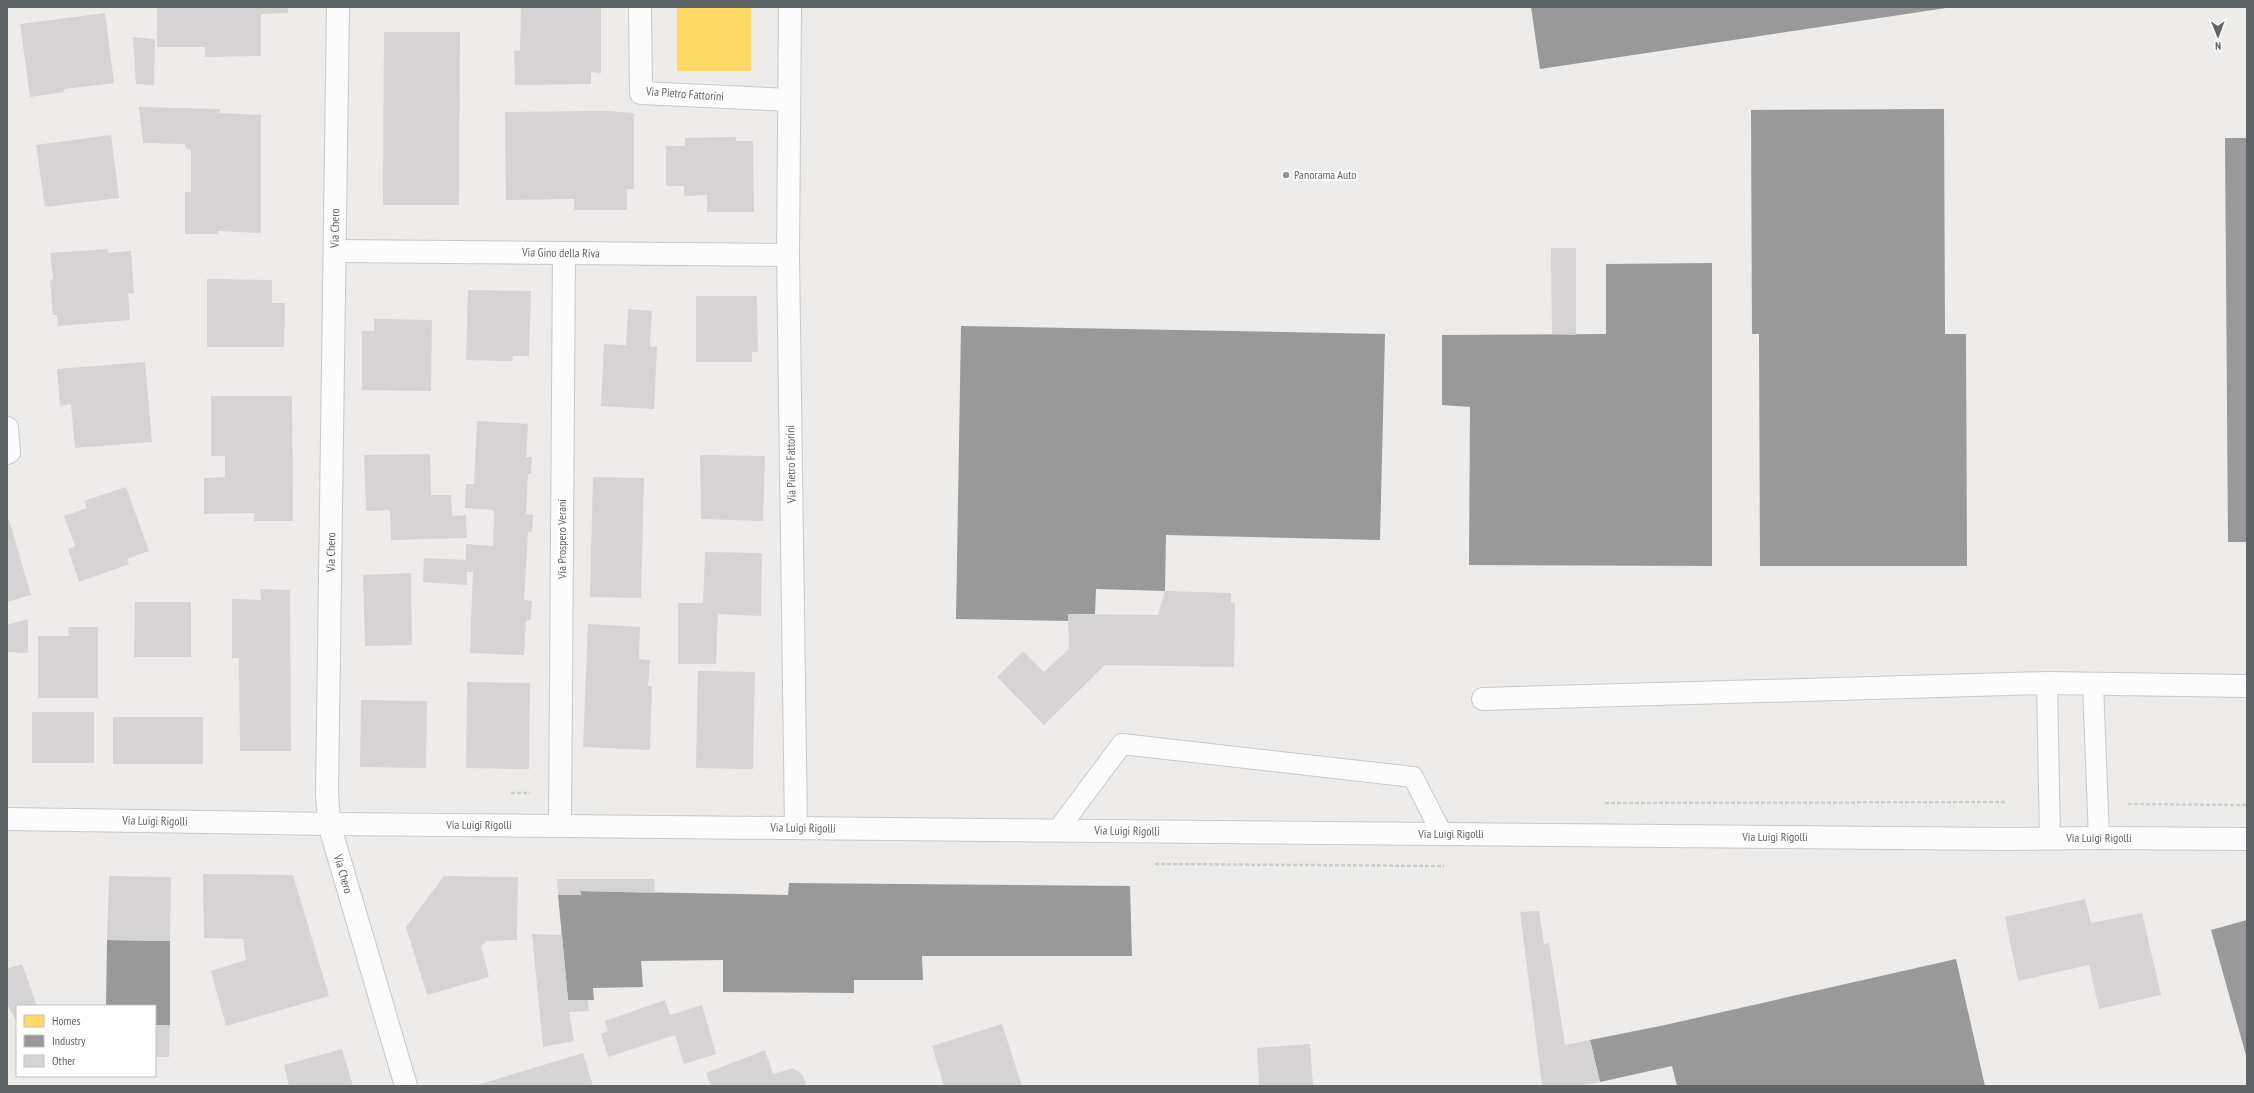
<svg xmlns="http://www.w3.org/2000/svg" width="2254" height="1093" font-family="'PT Sans Narrow',sans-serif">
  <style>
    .homes { fill: #ffd966 }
    .industry { fill: #999 }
    .building { fill: #d5d3d3 }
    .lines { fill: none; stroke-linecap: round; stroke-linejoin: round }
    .service-casing { stroke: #c9c9c9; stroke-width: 22 }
    .minor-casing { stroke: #c9c9c9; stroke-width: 24 }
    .secondary-casing { stroke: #c8c9c9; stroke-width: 24 }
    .path { stroke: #cacecc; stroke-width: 2.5; stroke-dasharray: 4 2; stroke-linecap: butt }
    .service { stroke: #fcfcfc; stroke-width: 20 }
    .minor { stroke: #fcfcfc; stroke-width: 22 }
    .secondary { stroke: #fcfcfc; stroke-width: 22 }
    .poi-dot { fill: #919495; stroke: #fff; stroke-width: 1.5 }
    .labels { text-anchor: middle; stroke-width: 4; stroke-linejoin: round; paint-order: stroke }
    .street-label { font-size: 12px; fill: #5f6467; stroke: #fff }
    .poi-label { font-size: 12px; fill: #5f6467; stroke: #fff; text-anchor: start }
  </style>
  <rect width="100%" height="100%" fill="#eeecea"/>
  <rect class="homes" x="677" y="7" width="74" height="64"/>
  <g class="industry">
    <polygon points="1531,7 1946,7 1946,8 1540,69"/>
    <polygon points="1944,109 1945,334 1966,334 1967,566 1760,566 1759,334 1752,334 1751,110"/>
    <polygon points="2225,138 2247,138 2247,542 2228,542"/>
    <polygon points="1712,263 1712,566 1469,565 1470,407 1442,405 1442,335 1606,334 1606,264"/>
    <polygon points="961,326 1385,334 1380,540 1166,535 1165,591 1096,589 1095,614 1068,614 1068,621 956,619"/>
    <polygon points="789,883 1130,886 1132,956 922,956 923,980 854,980 854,993 723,992 723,960 641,961 643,987 593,988 594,1000 568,1000 558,895 581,895 580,891 788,895"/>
    <polygon points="2247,920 2247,1059 2211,930"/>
    <polygon points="107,940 170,941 170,1025 155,1025 155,1006 106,1006"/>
    <polygon points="1956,959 1985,1086 1677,1086 1672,1066 1600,1082 1590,1040 1665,1025"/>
  </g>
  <g class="building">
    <polygon points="157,7 288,7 288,13 261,14 261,56 205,57 205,47 157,47"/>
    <polygon points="521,7 601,7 601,73 591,72 591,84 515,85 514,51 520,50"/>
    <polygon points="105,13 114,83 64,89 64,92 30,97 20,24"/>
    <polygon points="384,32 460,32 459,205 383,205"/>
    <polygon points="133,37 155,39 154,85 136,84"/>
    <polygon points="139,107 220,109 219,113 261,115 261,233 218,231 218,234 185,234 185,192 191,192 191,150 186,148 185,144 143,143"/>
    <polygon points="607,111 634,113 634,189 627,189 627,210 574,210 574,199 506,200 505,112"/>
    <polygon points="111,135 119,198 45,207 36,145"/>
    <polygon points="736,137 736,141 753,141 754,212 707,212 707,195 684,196 684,186 666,186 666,146 685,146 685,138"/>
    <polygon points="1551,248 1576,248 1576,335 1552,334"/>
    <polygon points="108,249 108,253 131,251 134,293 128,294 130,320 58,326 57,315 53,315 50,280 53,279 50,253"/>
    <polygon points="207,279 272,280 272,303 285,303 284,347 207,347"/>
    <polygon points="468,290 531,291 529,356 513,356 512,361 466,360"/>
    <polygon points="696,296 757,296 758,352 752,352 752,362 696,362"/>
    <polygon points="628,309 652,311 650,347 657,346 654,409 601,406 604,344 626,345"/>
    <polygon points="374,319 432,320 431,391 362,390 362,331 374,331"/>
    <polygon points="145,362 152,442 75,448 71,404 60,406 57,369"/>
    <polygon points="211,396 292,396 293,521 254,521 254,513 204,514 204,478 225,477 225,456 211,456"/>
    <polygon points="477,421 528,424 526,457 532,457 531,474 528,474 526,514 533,515 532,532 528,532 524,600 532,601 531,620 526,621 524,655 470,653 473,572 467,572 467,585 423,582 424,558 466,560 466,544 493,546 494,510 465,508 466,484 474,484"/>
    <polygon points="430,454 431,495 451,495 452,516 466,515 467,538 391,540 390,510 366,511 364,455"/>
    <polygon points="700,455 765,456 763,521 701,519"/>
    <polygon points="593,477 644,478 641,598 590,597"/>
    <polygon points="126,487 149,551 127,559 129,564 79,582 68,549 75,546 64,516 87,508 84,501"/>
    <polygon points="9,520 31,595 7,602 7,521"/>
    <polygon points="705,552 762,553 761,616 718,614 716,664 678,664 678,603 703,603"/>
    <polygon points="411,573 412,645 365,646 363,575"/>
    <polygon points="260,589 290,590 291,751 240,751 239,658 232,658 232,599 261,600"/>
    <polygon points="1165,591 1231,593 1231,602 1235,603 1234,667 1105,665 1044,725 997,677 1023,651 1044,672 1069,649 1068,614 1158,615"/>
    <polygon points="135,602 191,602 191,657 134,657"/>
    <polygon points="28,619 28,653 7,652 7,625"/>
    <polygon points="588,624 640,627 639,659 650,660 648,686 652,686 650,750 583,747"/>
    <polygon points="68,627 98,627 98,698 38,698 38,636 69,636"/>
    <polygon points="698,671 755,672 753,769 696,768"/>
    <polygon points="467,682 530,683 529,769 466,768"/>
    <polygon points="361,700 427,701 426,768 360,767"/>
    <rect x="32" y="712" width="62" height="51"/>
    <rect x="113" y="717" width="90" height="47"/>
    <polygon points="203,874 293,875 329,996 226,1026 211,971 246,960 243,939 204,938"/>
    <polygon points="109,876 171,877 170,941 107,940"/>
    <polygon points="444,876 518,877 517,940 487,941 481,946 489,977 427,995 406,927"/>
    <polygon points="557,879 654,879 655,893 580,891 581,895 558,895"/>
    <polygon points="2085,899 2091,923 2142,913 2161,995 2099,1009 2089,965 2018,981 2005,917"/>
    <polygon points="1539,911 1544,944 1549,943 1565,1045 1590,1040 1600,1082 1577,1086 1542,1086 1520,912"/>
    <polygon points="532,934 562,935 568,1000 588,1000 589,1011 569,1012 574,1041 543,1047"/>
    <polygon points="22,964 37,1006 17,1006 17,1023 7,1004 7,969"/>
    <polygon points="665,1000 670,1015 702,1005 716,1054 684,1064 675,1035 608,1057 601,1034 608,1031 605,1021"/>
    <polygon points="1002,1024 1022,1086 944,1086 932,1046"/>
    <polygon points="155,1025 170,1025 169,1057 155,1057"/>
    <polygon points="1310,1044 1313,1086 1259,1086 1257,1048"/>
    <polygon points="342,1049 353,1086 289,1086 284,1065"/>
    <polygon points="765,1050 773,1074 793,1068 803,1075 806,1086 711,1086 706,1073"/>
    <polygon points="583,1053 593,1086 474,1086"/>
  </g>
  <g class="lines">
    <defs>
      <g id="service">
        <polyline points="2047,683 2050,838"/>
        <polyline points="2093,684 2099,838"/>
        <polyline points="1057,831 1122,744 1413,777 1442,834"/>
      </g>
      <g id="minor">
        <polyline points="338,7 327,793 329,824 406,1086"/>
        <polyline points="640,7 641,93 789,100"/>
        <polyline points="790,7 788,255 796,828"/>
        <polyline points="335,251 788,255"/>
        <polyline points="7,428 9,452 7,453"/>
        <polyline points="1483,699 2047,683 2247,686"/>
        <polyline points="560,825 564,253"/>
      </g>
      <polyline id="secondary" points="7,819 329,824 2007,839 2099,838 2247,839"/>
    </defs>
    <use href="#service" class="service-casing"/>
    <use href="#minor" class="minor-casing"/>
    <use href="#secondary" class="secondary-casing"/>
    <g class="path">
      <polyline points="511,793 530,793"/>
      <polyline points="1605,803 2006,802"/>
      <polyline points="2128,804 2247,805"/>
      <polyline points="1155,864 1444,866"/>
    </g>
    <use href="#service" class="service"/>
    <use href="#minor" class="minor"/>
    <use href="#secondary" class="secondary"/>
  </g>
  <circle class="poi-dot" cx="1286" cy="175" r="4"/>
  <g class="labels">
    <g class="street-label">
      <text transform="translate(685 94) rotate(4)" y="4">Via Pietro Fattorini</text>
      <text transform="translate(335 228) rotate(-89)" y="4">Via Chero</text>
      <text transform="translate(561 253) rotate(1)" y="4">Via Gino della Riva</text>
      <text transform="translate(791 464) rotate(-91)" y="4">Via Pietro Fattorini</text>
      <text transform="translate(562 539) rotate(-90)" y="4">Via Prospero Verani</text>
      <text transform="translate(331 552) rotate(-89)" y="4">Via Chero</text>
      <text transform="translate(155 821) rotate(1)" y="4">Via Luigi Rigolli</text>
      <text x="479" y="829">Via Luigi Rigolli</text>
      <text transform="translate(803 828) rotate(1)" y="4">Via Luigi Rigolli</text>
      <text transform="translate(1127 831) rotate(1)" y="4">Via Luigi Rigolli</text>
      <text x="1451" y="838">Via Luigi Rigolli</text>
      <text x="1775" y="841">Via Luigi Rigolli</text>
      <text x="2099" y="842">Via Luigi Rigolli</text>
      <text transform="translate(343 874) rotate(74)" y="4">Via Chero</text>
    </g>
    <g class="poi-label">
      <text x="1294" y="179">Panorama Auto</text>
    </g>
  </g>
  <rect width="2254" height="1093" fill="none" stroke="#5f6467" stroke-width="16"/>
  <rect x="16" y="1005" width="140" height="72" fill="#ffffff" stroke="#bfc1c2"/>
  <rect x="24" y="1015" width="20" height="12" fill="#ffd966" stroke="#bfc1c2"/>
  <text x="52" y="1025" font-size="12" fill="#5f6467">Homes</text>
  <rect x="24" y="1035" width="20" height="12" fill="#999999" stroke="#bfc1c2"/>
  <text x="52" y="1045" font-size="12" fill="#5f6467">Industry</text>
  <rect x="24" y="1055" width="20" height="12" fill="#d5d3d3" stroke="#bfc1c2"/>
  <text x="52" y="1065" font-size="12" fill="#5f6467">Other</text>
  <g transform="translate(2218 36) rotate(179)" stroke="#ffffff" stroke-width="3" paint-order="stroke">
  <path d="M0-3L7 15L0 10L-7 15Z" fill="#5f6467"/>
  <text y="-6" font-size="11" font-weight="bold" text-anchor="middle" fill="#5f6467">N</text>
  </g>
</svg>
